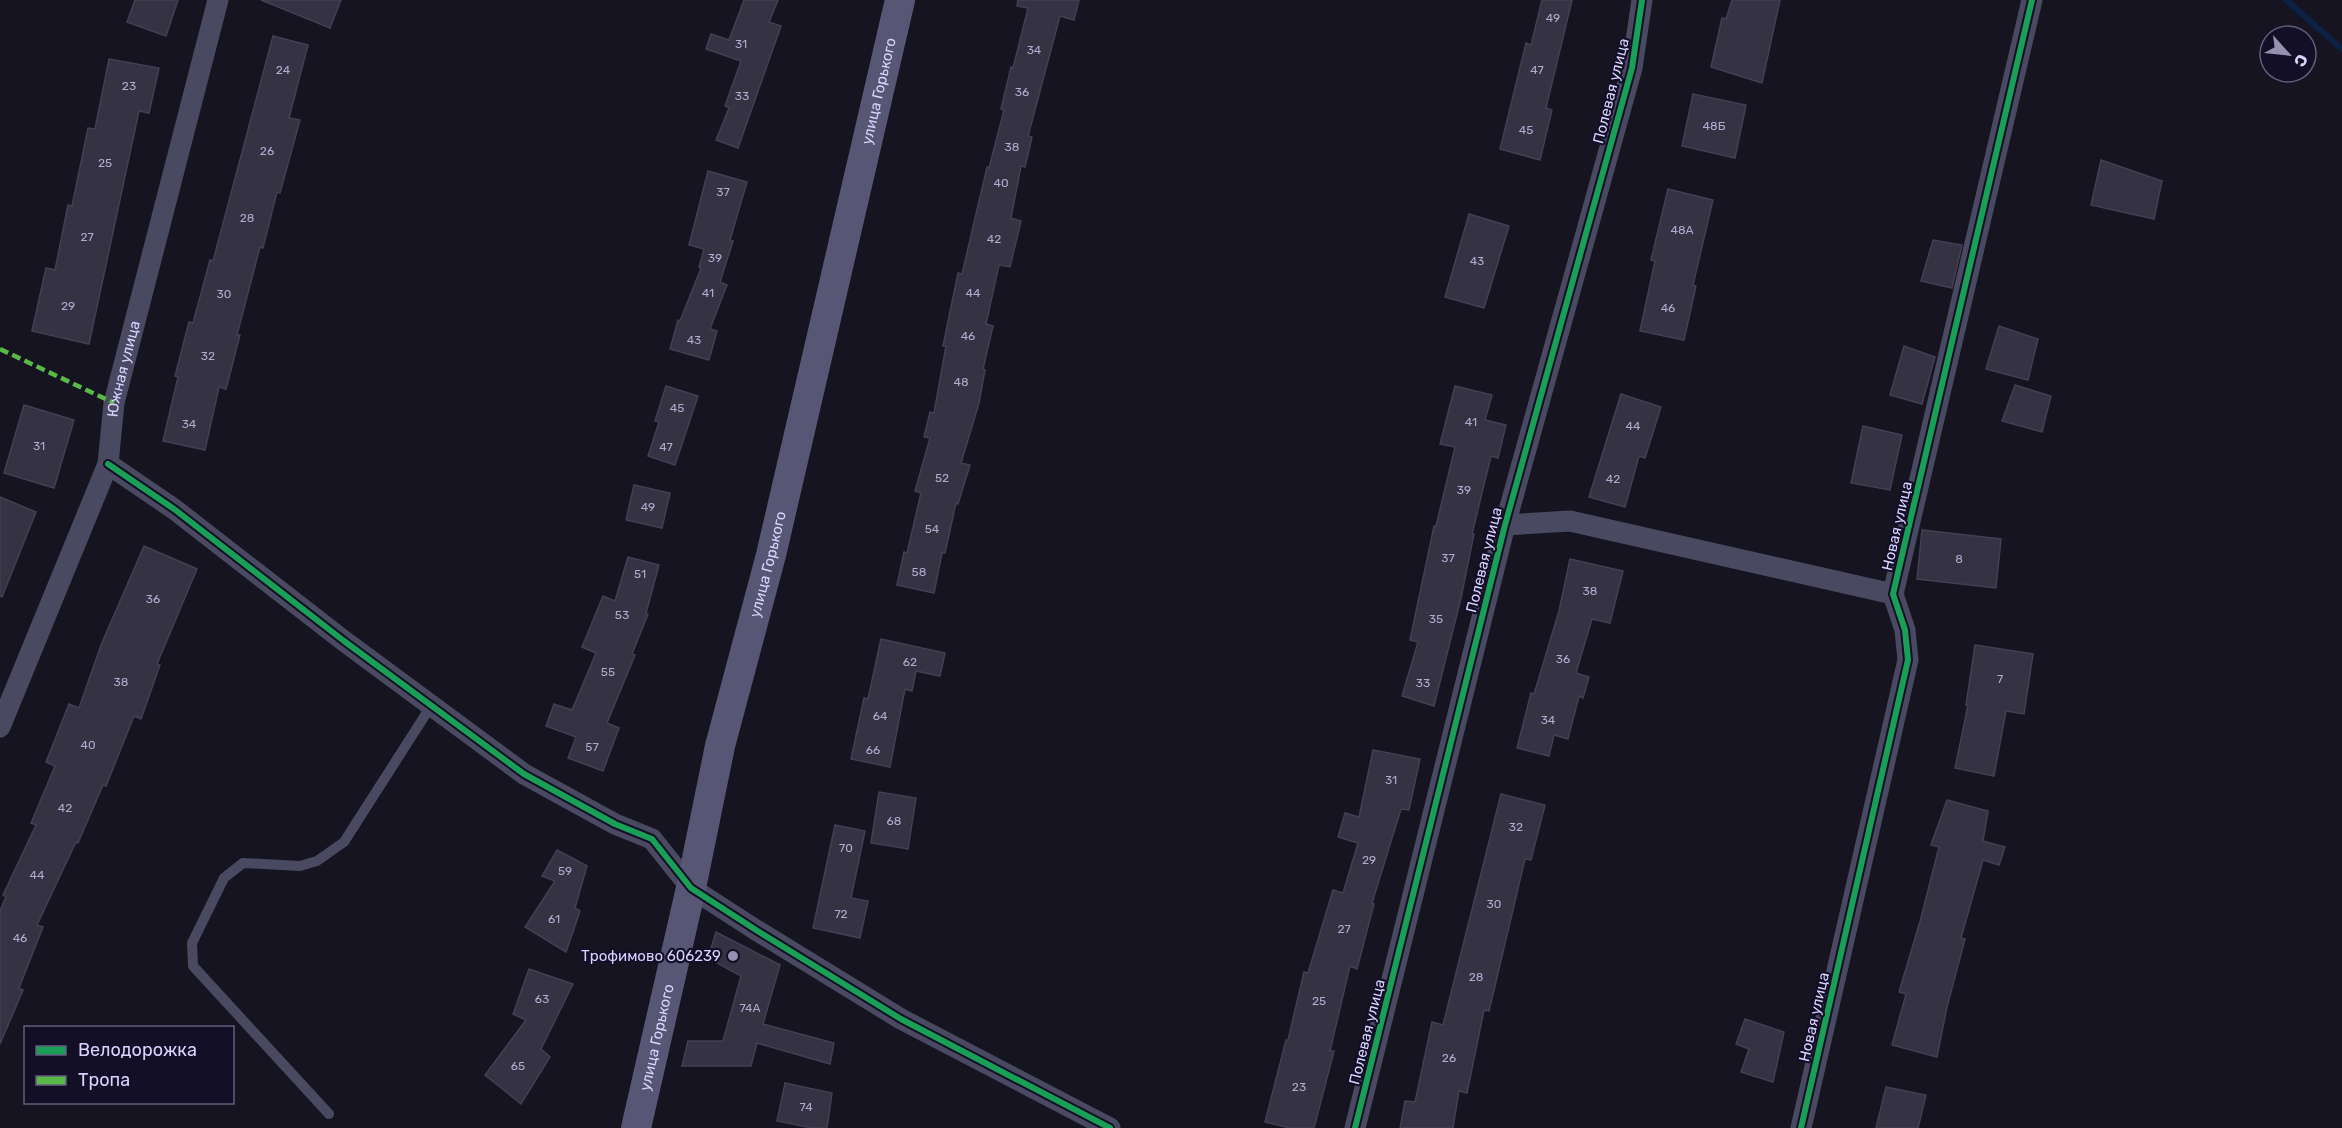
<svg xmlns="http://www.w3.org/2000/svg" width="2342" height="1128" font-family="Rubik,sans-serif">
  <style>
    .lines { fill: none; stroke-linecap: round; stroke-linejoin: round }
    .stream { stroke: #0d2144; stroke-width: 6 }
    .building { fill: #343243; stroke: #433f54; stroke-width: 1.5 }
    .lane { stroke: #4a4962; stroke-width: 10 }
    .street { stroke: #4a4962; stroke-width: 21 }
    .secondary { stroke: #575674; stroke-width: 30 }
    .quiet { stroke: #58b947; stroke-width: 4.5; stroke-dasharray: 9 4.5; stroke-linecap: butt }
    .cycleway-casing { stroke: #130f26; stroke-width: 10 }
    .cycleway { stroke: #1a9f57; stroke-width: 6 }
    .poi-dot { fill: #9591b1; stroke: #130f26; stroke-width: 2 }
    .labels { text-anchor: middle; stroke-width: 4.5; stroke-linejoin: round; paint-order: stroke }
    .number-label { font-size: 12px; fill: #b0acd0 }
    .street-label { font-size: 15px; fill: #d9d4ff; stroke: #130f26 }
    .poi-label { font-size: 15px; fill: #d9d4ff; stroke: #130f26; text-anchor: end }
  </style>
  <rect width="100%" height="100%" fill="#161421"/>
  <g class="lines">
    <polyline class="stream" points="2286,0 2342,49"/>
  </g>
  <g class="building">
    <polygon points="135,0 178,0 166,36 127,22"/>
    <polygon points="261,0 341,0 330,28"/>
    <polygon points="744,0 778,0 769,22 781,26 738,148 716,140 729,108 725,106 741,61 706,49 711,34 729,40"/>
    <polygon points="1018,0 1079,0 1074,20 1060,16 1028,136 1032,137 1025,167 1021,166 1011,218 1021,221 1010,267 999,265 986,324 993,326 983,369 985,370 979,403 961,463 970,465 958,504 956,503 945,553 942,553 934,593 897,585 904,552 907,553 921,493 915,491 930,438 924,437 930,412 934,413 946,346 943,346 958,273 962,274 987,167 989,168 1004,110 1001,109 1011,67 1013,68 1028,8 1017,6"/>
    <polygon points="1542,0 1572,0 1546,108 1552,110 1540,160 1500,149 1526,43 1531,45"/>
    <polygon points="1732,0 1780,0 1762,83 1711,67 1722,18 1726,19"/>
    <polygon points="273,36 308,45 289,118 300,120 280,193 277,192 263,248 260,247 237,335 240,335 226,389 219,387 205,450 163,441 178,377 175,376 189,322 193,323 210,260 213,261"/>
    <polygon points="109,59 159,68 149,113 139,111 89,344 32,331 46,268 55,270 68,205 72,206 88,128 95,129"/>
    <polygon points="1693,94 1746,105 1735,158 1682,146"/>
    <polygon points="2101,160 2162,181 2154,219 2091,205"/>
    <polygon points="708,171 747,182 730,240 733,241 720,282 727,285 710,329 717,331 709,360 670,349 678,320 680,321 701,268 699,267 704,249 689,245"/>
    <polygon points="1668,189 1713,200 1693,285 1696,286 1684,340 1640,331 1655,261 1651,260"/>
    <polygon points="1469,214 1509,226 1484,308 1445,297"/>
    <polygon points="1933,240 1962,245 1952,288 1921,281"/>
    <polygon points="1999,326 2038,339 2028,380 1986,369"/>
    <polygon points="1904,346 1935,357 1922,404 1890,395"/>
    <polygon points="2015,385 2051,396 2042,432 2002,421"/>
    <polygon points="666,386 698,396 675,465 648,456 659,422 655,421"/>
    <polygon points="1455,386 1492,395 1485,420 1506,425 1498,458 1491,456 1472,534 1474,534 1461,598 1434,706 1402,696 1418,642 1410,640 1434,526 1436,526 1455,447 1440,444"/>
    <polygon points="1621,394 1661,407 1645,458 1639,456 1625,507 1589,497"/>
    <polygon points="24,405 74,420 54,488 4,473"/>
    <polygon points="1863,426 1902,435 1890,490 1851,483"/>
    <polygon points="634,485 670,493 662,528 626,520"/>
    <polygon points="0,497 36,512 2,597 0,596"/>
    <polygon points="1922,530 2001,539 1996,588 1917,579"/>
    <polygon points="144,546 197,569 157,664 160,665 141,719 134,716 106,786 103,785 78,843 76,842 37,925 43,927 19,988 23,990 0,1044 0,911 6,897 3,895 36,825 31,823 55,766 46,762 69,704 79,708 101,645"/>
    <polygon points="628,557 659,565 646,613 648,614 632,654 635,655 607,723 619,728 603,771 568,758 576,737 546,726 554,704 572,710 596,653 582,647 603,596 615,601"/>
    <polygon points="1570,559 1623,571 1610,623 1592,619 1576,673 1589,677 1583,698 1579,696 1568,739 1554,735 1549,756 1517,748 1531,693 1534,694 1559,611"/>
    <polygon points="881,639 945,653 940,676 916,671 912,691 905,689 890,767 851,759 864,698 868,699"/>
    <polygon points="1975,645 2033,654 2024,714 2006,711 1994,776 1955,768 1968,705 1966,705"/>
    <polygon points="1373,750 1420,759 1409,810 1401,809 1372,903 1374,904 1357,969 1350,966 1330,1051 1334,1051 1314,1128 1290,1128 1265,1122 1286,1040 1288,1040 1304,972 1308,973 1333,890 1343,893 1358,843 1338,837 1345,813 1359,817"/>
    <polygon points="879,792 916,798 908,849 871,843"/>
    <polygon points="1501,794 1545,805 1531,860 1525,859 1489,1011 1484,1010 1467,1093 1459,1091 1453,1128 1400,1128 1405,1101 1415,1102 1432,1022 1443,1025"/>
    <polygon points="1947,800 1988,811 1983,841 2005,847 1999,865 1983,860 1961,938 1965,939 1947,1007 1937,1057 1892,1045 1906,994 1899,992 1921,918 1939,847 1931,845"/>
    <polygon points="835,825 865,831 851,898 868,901 860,938 813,928"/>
    <polygon points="557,850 587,866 575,908 580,911 566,952 525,927 555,881 542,876"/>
    <polygon points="716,932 780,965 763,1024 834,1043 830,1064 757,1043 751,1066 682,1066 688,1041 723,1041 741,976 708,958"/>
    <polygon points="529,969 573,984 541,1049 550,1057 521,1104 485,1075 526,1020 513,1014"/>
    <polygon points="1745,1019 1784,1032 1773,1082 1741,1072 1749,1049 1736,1044"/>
    <polygon points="785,1083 832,1093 827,1128 812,1128 777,1121"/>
    <polygon points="1886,1087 1926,1095 1918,1128 1876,1128"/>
  </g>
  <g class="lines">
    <polyline class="lane" points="329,1114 193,966 192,943 224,878 243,863 300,866 317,861 344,842 431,706"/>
    <g class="street">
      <polyline points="108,464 174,509 344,641 524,774 615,824 652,839 691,888 756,930 901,1019 1110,1128"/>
      <polyline points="1505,525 1570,521 1893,594"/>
      <path id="s1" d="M0,727L108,464L114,403L218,0"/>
      <polyline points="1355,1128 1505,525 1632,68 1642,0"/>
      <polyline points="1801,1128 1908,660 1905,630 1893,594 2032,0"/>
    </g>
    <path class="secondary" id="s2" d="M636,1128L691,888L720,746L771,555L900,0"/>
    <polyline class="quiet" points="0,349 114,403"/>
    <defs>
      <g id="cycleway">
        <polyline points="108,464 174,509 344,641 524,774 615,824 652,839 691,888 756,930 901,1019 1110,1128"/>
        <polyline points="1355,1128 1505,525 1632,68 1642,0"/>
        <polyline points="1801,1128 1908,660 1905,630 1893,594 2032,0"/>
      </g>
    </defs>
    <use href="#cycleway" class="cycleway-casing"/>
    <use href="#cycleway" class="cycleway"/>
  </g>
  <circle class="poi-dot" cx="733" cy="956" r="6"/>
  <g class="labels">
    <g class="number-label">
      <text x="1553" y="22">49</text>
      <text x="741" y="48">31</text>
      <text x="1034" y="54">34</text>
      <text x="283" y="74">24</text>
      <text x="1537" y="74">47</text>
      <text x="129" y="90">23</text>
      <text x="1022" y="96">36</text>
      <text x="742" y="100">33</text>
      <text x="1714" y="130">48Б</text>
      <text x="1526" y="134">45</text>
      <text x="1012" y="151">38</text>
      <text x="267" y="155">26</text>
      <text x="105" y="167">25</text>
      <text x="1001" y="187">40</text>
      <text x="723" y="196">37</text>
      <text x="247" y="222">28</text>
      <text x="1682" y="234">48А</text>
      <text x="87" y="241">27</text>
      <text x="994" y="243">42</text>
      <text x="715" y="262">39</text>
      <text x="1477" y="265">43</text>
      <text x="708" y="297">41</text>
      <text x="973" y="297">44</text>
      <text x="224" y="298">30</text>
      <text x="68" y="310">29</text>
      <text x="1668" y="312">46</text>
      <text x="968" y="340">46</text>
      <text x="694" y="344">43</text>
      <text x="208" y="360">32</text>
      <text x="961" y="386">48</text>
      <text x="677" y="412">45</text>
      <text x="1471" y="426">41</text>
      <text x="189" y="428">34</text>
      <text x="1633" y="430">44</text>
      <text x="39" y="450">31</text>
      <text x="666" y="451">47</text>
      <text x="942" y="482">52</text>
      <text x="1613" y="483">42</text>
      <text x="1464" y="494">39</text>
      <text x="648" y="511">49</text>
      <text x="932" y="533">54</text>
      <text x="1448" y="562">37</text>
      <text x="1959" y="563">8</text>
      <text x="919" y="576">58</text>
      <text x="640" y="578">51</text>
      <text x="1590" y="595">38</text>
      <text x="153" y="603">36</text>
      <text x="622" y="619">53</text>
      <text x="1436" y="623">35</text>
      <text x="1563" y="663">36</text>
      <text x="910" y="666">62</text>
      <text x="608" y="676">55</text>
      <text x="2000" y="683">7</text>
      <text x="121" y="686">38</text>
      <text x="1423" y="687">33</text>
      <text x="880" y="720">64</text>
      <text x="1548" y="724">34</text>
      <text x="88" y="749">40</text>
      <text x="592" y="751">57</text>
      <text x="873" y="754">66</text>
      <text x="1391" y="784">31</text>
      <text x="65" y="812">42</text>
      <text x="894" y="825">68</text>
      <text x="1516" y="831">32</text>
      <text x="846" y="852">70</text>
      <text x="1369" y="864">29</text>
      <text x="565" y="875">59</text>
      <text x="37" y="879">44</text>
      <text x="1494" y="908">30</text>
      <text x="841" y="918">72</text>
      <text x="554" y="923">61</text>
      <text x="1344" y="933">27</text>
      <text x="20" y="942">46</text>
      <text x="1476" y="981">28</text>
      <text x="542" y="1003">63</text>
      <text x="1319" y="1005">25</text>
      <text x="750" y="1012">74А</text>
      <text x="1449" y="1062">26</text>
      <text x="518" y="1070">65</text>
      <text x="1299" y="1091">23</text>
      <text x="806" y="1111">74</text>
    </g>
    <g class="street-label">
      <text dy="5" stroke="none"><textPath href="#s2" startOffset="1065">улица Горького</textPath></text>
      <text transform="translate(1611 91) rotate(-76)" y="5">Полевая улица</text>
      <text dy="5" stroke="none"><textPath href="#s1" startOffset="381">Южная улица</textPath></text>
      <text transform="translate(1897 526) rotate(-77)" y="5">Новая улица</text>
      <text transform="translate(1484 560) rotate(-76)" y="5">Полевая улица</text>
      <text dy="5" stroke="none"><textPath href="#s2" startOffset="579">улица Горького</textPath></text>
      <text transform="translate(1814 1017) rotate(-77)" y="5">Новая улица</text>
      <text transform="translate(1367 1032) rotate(-76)" y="5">Полевая улица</text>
      <text dy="5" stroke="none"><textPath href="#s2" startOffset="93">улица Горького</textPath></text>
    </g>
    <g class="poi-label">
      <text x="721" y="961">Трофимово 606239</text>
    </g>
  </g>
  <rect x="24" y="1026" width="210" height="78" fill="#130f26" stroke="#625e7d" stroke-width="1.5"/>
  <rect x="36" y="1046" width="30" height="9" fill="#1a9f57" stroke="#625e7d" stroke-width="1.5"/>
  <text x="78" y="1056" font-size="18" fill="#d9d4ff">Велодорожка</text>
  <rect x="36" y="1076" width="30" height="9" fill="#58b947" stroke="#625e7d" stroke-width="1.5"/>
  <text x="78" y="1086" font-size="18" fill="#d9d4ff">Тропа</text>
  <g transform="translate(2288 54) rotate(117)"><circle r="28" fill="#130f26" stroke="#625e7d" stroke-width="1.5"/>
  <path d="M0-4.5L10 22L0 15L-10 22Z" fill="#9591b1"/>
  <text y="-9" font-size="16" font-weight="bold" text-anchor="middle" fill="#d9d4ff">С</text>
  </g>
</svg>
